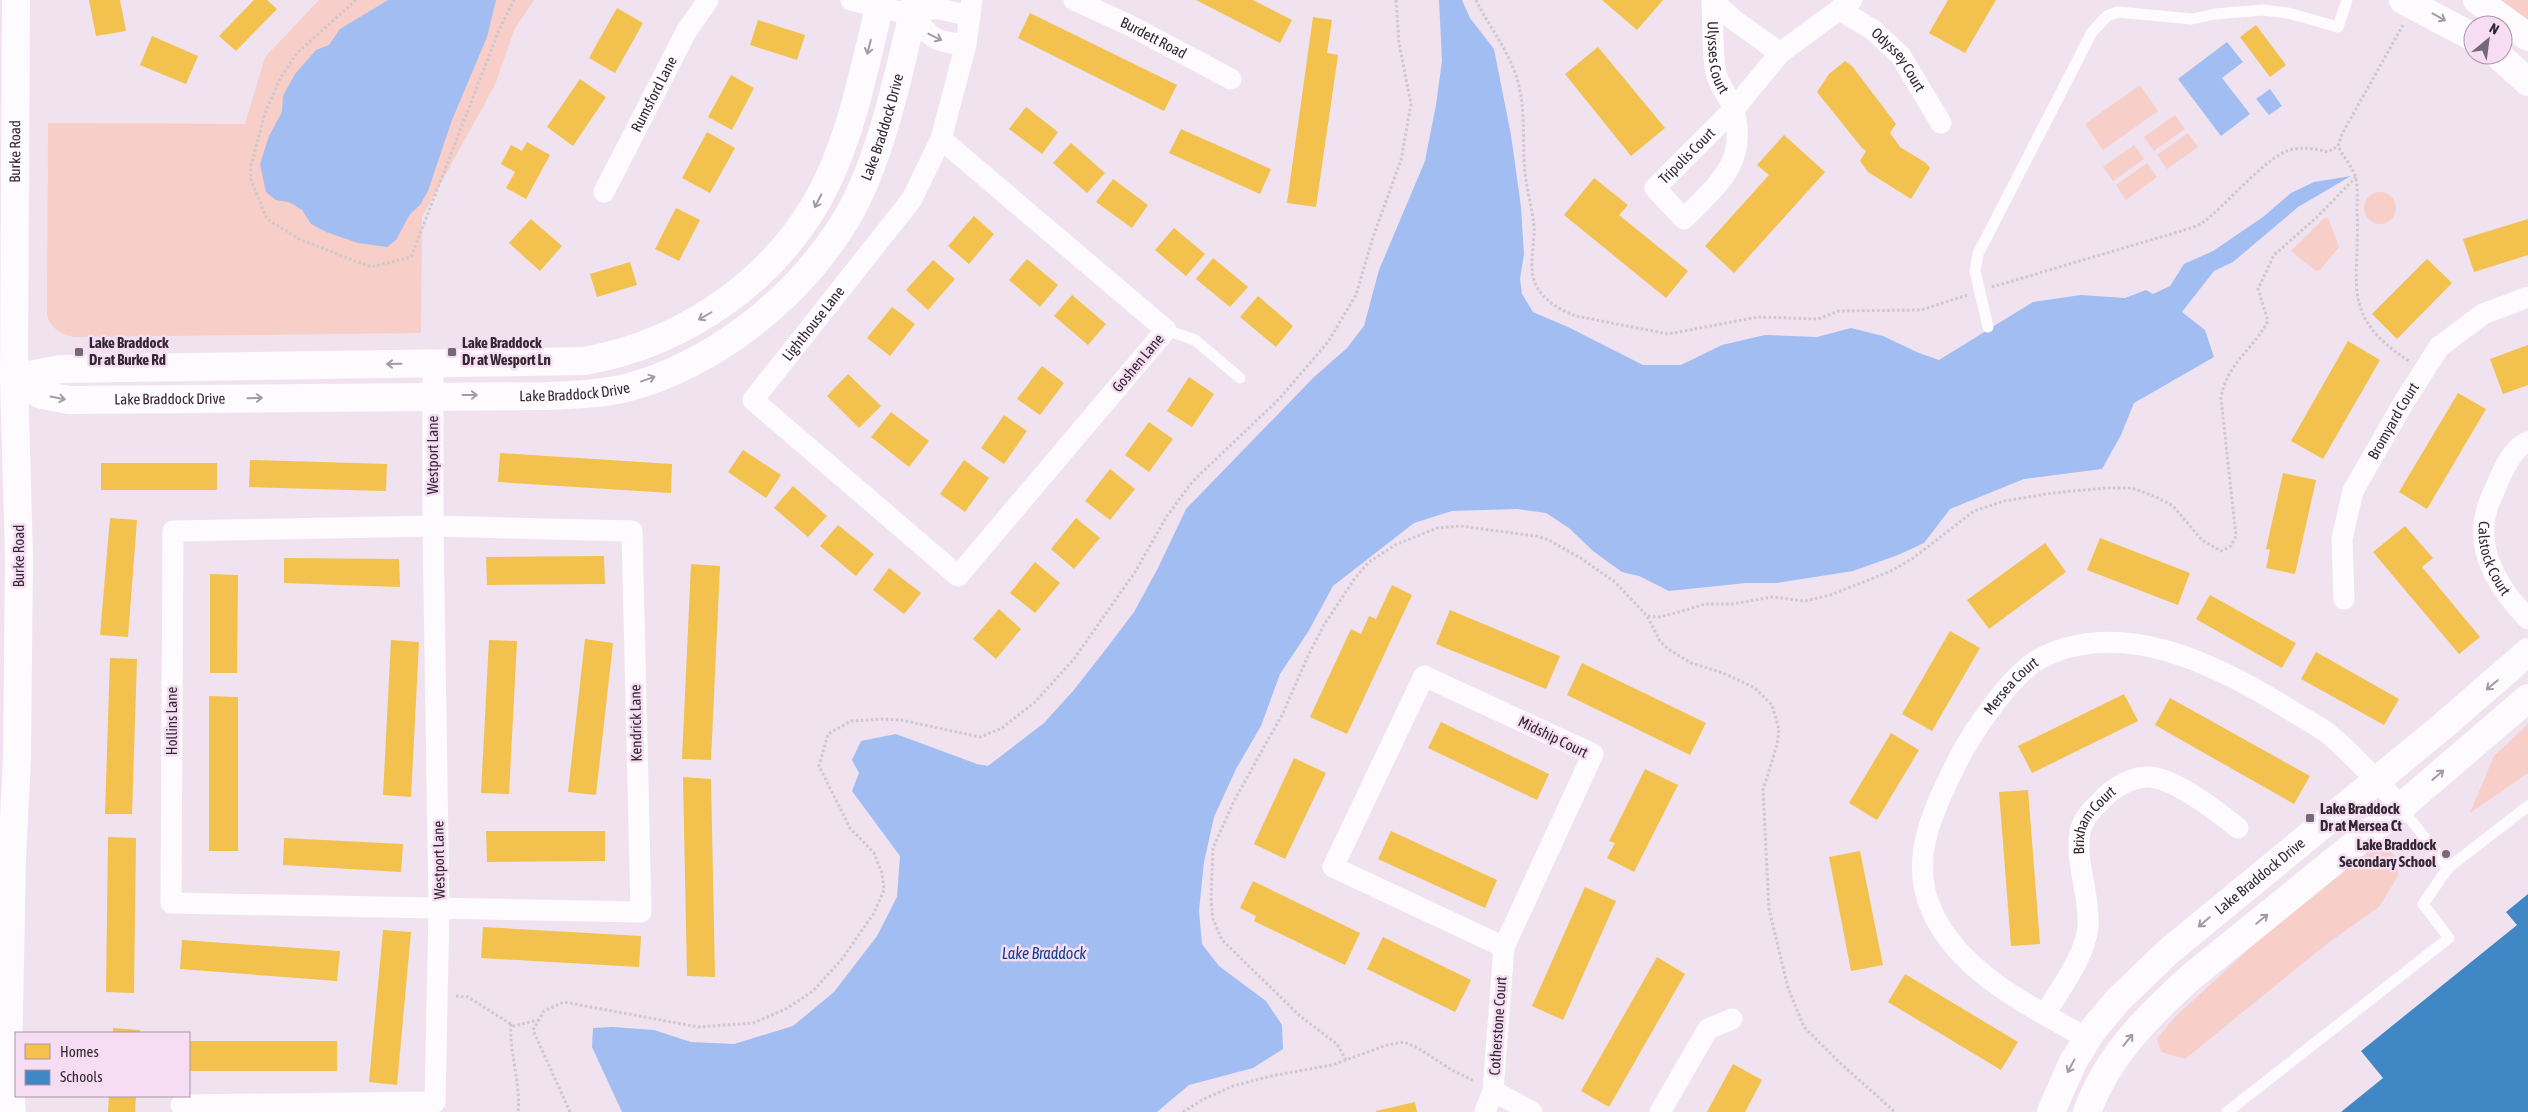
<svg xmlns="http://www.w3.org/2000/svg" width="2528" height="1112" font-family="'Asap Condensed',sans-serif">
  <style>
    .green { fill: #f7cec8 }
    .water { fill: #a2bdf2 }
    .homes { fill: #f2c14e }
    .schools { fill: #3f88c5 }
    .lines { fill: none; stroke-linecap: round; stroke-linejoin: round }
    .path { stroke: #cdc8cc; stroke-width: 3; stroke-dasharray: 2.5 2.5; stroke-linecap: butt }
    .service { stroke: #fdfbfd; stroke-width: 11 }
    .minor { stroke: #fdfbfd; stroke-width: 21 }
    .tertiary { stroke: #fdfbfd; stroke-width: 28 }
    .secondary { stroke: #fdfbfd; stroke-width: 28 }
    .oneway { stroke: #a29ca1 }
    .poi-dot { fill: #746974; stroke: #f6ddf3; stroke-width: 2 }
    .labels { text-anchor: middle; stroke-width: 5; stroke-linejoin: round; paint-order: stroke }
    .street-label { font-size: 15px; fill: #322831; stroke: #f6ddf3 }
    .poi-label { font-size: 15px; font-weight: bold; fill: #322831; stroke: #f6ddf3; text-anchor: start }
    .water-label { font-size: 16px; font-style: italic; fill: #0e4293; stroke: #f6ddf3 }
  </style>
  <rect width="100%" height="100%" fill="#f0e3ef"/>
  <g class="green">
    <path d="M319,0H534L515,28L495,85L422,217L421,333L74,337C60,334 52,329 47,316L48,123L245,124L265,57Z"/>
    <polygon points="2500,0 2528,0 2528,22"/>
    <polygon points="2140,85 2158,111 2103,150 2085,124"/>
    <polygon points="2175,115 2185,129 2154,151 2144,137"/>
    <polygon points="2188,133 2198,147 2167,169 2157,155"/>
    <polygon points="2134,145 2144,159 2113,181 2103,167"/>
    <polygon points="2147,163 2157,177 2126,200 2116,185"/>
    <circle cx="2380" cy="208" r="16"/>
    <polygon points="2328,218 2339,247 2320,270 2316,271 2291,251 2323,219"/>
    <polygon points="2528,724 2528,773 2470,813 2494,756"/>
    <polygon points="2377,844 2386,847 2397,858 2398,876 2379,907 2328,943 2185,1059 2161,1052 2157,1039 2174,1018 2249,949"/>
  </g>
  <g class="water">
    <polygon points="388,0 496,0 487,37 452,120 428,191 420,205 410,214 396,240 387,247 358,243 326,232 311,224 302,210 289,202 276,200 266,192 260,164 269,136 282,112 283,96 295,74 316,50 329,45 340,29"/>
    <polygon points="1439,0 1462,0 1470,18 1494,49 1511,135 1521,207 1524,254 1520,279 1522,294 1533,312 1568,327 1643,365 1681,365 1722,345 1765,335 1817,337 1851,328 1883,336 1919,353 1939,360 2033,302 2081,295 2125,298 2146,290 2153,294 2170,286 2184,264 2213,251 2263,217 2291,193 2314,182 2351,176 2298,207 2233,262 2214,271 2182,312 2205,330 2214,357 2134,403 2121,435 2102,469 2024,479 1950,509 1924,543 1898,555 1853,571 1777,583 1746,583 1669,591 1639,576 1622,572 1593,551 1569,528 1546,513 1517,509 1452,511 1414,523 1333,586 1308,632 1280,674 1261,726 1236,769 1214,817 1204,862 1199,911 1202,944 1219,966 1266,1001 1282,1025 1283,1049 1253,1068 1189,1085 1157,1112 622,1112 592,1047 593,1028 613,1027 654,1030 691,1042 734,1044 793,1026 834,992 877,936 897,897 900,856 852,791 859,773 852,760 861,741 896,734 977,764 988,766 1044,723 1073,691 1106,649 1134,612 1158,568 1186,509 1314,377 1347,348 1364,326 1379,270 1425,161 1436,105 1442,61"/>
    <polygon points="2227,42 2243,62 2222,78 2250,114 2221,136 2178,79"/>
    <polygon points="2270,89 2282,106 2269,115 2256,99"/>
  </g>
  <g class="homes">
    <polygon points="89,0 120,0 126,31 96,36"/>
    <polygon points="254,0 267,0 277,9 236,51 219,36"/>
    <polygon points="1196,0 1253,0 1292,20 1280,43"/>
    <polygon points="1602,0 1663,0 1637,30"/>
    <polygon points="1948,0 1996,0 1965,53 1929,33"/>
    <polygon points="617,8 643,23 615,73 589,58"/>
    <polygon points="1030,13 1177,85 1164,111 1018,38"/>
    <polygon points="1313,17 1332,20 1327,53 1338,55 1316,207 1287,203"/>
    <polygon points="758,20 805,35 797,60 750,45"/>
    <polygon points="2256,25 2286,65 2270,77 2240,37"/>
    <polygon points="152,36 198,56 186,84 140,65"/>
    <polygon points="1598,47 1665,128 1631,156 1565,74"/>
    <polygon points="1845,61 1852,66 1896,124 1890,133 1900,147 1926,163 1930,168 1911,199 1868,172 1860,161 1866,151 1862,148 1817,92 1829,74"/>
    <polygon points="731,75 754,88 732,130 708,117"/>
    <polygon points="580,79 606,97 573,146 547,127"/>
    <polygon points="1026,107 1058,132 1042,154 1009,129"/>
    <polygon points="1181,129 1271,169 1260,194 1169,153"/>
    <polygon points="707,132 735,148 710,193 682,178"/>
    <polygon points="1784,135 1825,172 1734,273 1705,246 1769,175 1757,165"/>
    <polygon points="527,142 550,155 526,199 506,188 515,172 501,164 511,145 522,151"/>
    <polygon points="1071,143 1105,173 1087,193 1053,163"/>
    <polygon points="1594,178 1628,205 1619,215 1688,271 1666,298 1564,215"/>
    <polygon points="1113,179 1148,205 1132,228 1096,202"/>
    <polygon points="676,208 700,220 679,261 655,249"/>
    <polygon points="974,216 994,234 969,264 948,246"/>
    <polygon points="531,219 562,246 540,271 509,243"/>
    <polygon points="2528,219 2528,255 2474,272 2463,239"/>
    <polygon points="1174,228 1205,254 1186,276 1155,250"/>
    <polygon points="1213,258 1248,287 1230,307 1196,279"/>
    <polygon points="1027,259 1058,285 1040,307 1009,280"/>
    <polygon points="2427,259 2452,283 2397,339 2372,314"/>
    <polygon points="933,260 955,279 928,310 906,290"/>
    <polygon points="630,262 637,285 597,297 590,274"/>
    <polygon points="1072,295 1106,324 1088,345 1054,316"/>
    <polygon points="1258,296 1293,326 1276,347 1240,317"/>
    <polygon points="892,307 915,324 890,356 867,338"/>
    <polygon points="2348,341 2380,360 2323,459 2291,441"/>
    <polygon points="2528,345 2528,385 2503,394 2490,359"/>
    <polygon points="1042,366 1064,383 1040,415 1017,399"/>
    <polygon points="848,374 881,406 859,428 827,396"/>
    <polygon points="1189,377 1214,394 1192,427 1167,411"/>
    <polygon points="2458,393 2486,409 2427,509 2399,492"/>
    <polygon points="891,412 929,441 909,467 871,437"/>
    <polygon points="1004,415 1027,431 1004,464 981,448"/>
    <polygon points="1149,422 1173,439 1149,472 1125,455"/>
    <polygon points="743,450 781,475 766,498 728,472"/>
    <polygon points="500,453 672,464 671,493 498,482"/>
    <polygon points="250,460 387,464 386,491 249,487"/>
    <polygon points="964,460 989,478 965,512 940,494"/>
    <rect x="101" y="463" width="116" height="27"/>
    <polygon points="1110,469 1135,489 1110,520 1085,501"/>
    <polygon points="2283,473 2316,480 2295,574 2266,568 2270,550 2266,549"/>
    <polygon points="793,486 827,516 808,537 774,508"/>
    <polygon points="110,518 137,520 128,637 100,635"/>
    <polygon points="1076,518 1100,538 1074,569 1051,549"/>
    <polygon points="838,525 874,554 856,576 820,546"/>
    <polygon points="2405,526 2433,558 2422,567 2480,637 2459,654 2373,552"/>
    <polygon points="2100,538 2190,573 2178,605 2087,570"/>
    <polygon points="2045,543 2066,572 1989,629 1967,600"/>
    <polygon points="604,556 605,584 487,585 486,557"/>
    <polygon points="284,558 399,559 400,587 284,583"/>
    <polygon points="1035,562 1060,583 1035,613 1010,593"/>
    <polygon points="691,564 720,566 711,760 682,759"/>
    <polygon points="889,568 921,593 904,614 873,590"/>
    <polygon points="210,574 238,575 237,673 210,673"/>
    <polygon points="1392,585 1412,595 1347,734 1310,717 1351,629 1361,634 1369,616 1376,619"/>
    <polygon points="2210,595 2296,643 2282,668 2196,619"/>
    <polygon points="999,609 1021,629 996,659 973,639"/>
    <polygon points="1450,610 1560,656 1546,689 1436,644"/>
    <polygon points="1950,631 1980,648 1932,731 1902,714"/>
    <polygon points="585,639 613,643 596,795 568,792"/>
    <polygon points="391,640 419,642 411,797 383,795"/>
    <polygon points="489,640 517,641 509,794 481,793"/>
    <polygon points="2316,652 2399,699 2384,725 2301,679"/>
    <polygon points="110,658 137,659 132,814 105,814"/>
    <polygon points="1582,663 1706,723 1690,755 1567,695"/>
    <polygon points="2124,694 2138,721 2032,773 2018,746"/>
    <polygon points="209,696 238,697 238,851 209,851"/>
    <polygon points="2170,698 2310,776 2294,804 2155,725"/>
    <polygon points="1441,722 1549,774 1537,800 1428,748"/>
    <polygon points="1891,733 1919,750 1877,820 1849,803"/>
    <polygon points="1294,758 1326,773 1285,859 1254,844"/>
    <polygon points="1645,769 1678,785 1634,872 1607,858 1615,843 1609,841"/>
    <polygon points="683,777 711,779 715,977 687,976"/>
    <polygon points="2028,790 2040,944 2011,946 1999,792"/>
    <polygon points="486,831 605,831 605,861 487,862"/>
    <polygon points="1391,831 1497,880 1485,908 1378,859"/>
    <polygon points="108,837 136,838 134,993 106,992"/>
    <polygon points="284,838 403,844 401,872 283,865"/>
    <polygon points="1860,851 1883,965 1851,971 1829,857"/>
    <polygon points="1253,881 1360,933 1345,965 1254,921 1256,916 1240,908"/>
    <polygon points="1585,887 1616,901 1563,1020 1532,1006"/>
    <polygon points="483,927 641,936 639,967 481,958"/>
    <polygon points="383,930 411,932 397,1085 369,1082"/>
    <polygon points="1383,937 1471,980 1455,1012 1367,969"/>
    <polygon points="182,940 340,951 337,981 180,969"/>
    <polygon points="1657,957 1685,974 1609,1107 1581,1091"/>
    <polygon points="1905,974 2018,1042 2001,1070 1888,1002"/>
    <polygon points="113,1028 140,1030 140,1033 113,1033"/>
    <rect x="189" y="1041" width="148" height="30"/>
    <polygon points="1733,1064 1762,1080 1745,1112 1707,1112"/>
    <polygon points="109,1096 136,1096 135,1112 108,1112"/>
    <polygon points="1415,1102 1417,1112 1376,1112 1376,1111"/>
  </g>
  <polygon class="schools" points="2528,894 2528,1112 2341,1112 2383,1078 2361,1051 2517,925 2506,912"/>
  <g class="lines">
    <g class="path">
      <polyline points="356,0 297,53 281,77 265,113 251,166 251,180 267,219 301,240 371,267 411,257 499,30 514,0"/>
      <path d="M1476,0C1489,27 1510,52 1518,82C1526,112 1522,142 1525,173C1527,191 1532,208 1534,226C1535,244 1528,265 1535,283C1542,300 1560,310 1576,316L1668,334L1758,317L1818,319L1839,311L1921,310L1967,295"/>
      <path d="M2403,25L2342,134L2338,146C2343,157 2354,168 2356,179C2358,189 2357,200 2357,210C2361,281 2337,315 2409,361"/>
      <path d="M1992,287L2181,231C2187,229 2196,227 2202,223C2224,208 2269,152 2294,149C2306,147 2317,149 2328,152L2338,146"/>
      <path d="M1648,616L1659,617L1672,614L1705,604H1732L1772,597L1805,601L1830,595L1889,572L1912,559L1974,511L2004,501L2053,493L2105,488H2132L2156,497L2173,506L2202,540L2221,551L2231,546L2236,536L2221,398C2227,363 2252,351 2268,321L2258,289L2274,255L2317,217L2356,177"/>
      <polyline points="456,996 468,997 514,1026 538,1020"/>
      <path d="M511,1024C509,1054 521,1082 518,1112"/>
      <polyline points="1346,1060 1337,1044 1300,1016 1222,940 1213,919 1211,898 1213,848 1235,799 1283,713 1307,658 1324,625 1355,578 1369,562 1395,545 1437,528 1460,526 1536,536 1549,540 1582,559 1615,582 1647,616 1660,641 1668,649 1691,663 1723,673 1755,688 1772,705 1779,729 1777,745 1763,790 1769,909 1788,988 1804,1027 1839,1062 1895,1112"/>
      <polyline points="570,1112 533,1030 544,1011 564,1002 698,1027 753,1023 786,1009 813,991 842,959 874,913 884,890 882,873 874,853 850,828 819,766 828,734 851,721 883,719 901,720 980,737 1002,728 1035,702 1074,659 1135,572 1167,516 1192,482 1279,399 1328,342 1356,295 1373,237 1401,160 1411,104 1399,43 1396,0"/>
      <polyline points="1183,1112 1202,1100 1233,1086 1271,1076 1332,1065 1387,1045 1404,1042 1418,1048 1452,1070 1474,1081"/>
    </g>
    <g class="service">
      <polyline points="1988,327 1975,271 1978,254 2092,32 2107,16 2118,12 2192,19 2215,14 2263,10 2288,13 2338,27 2347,0"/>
      <polyline points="1166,330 1195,340 1240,378"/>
      <polyline points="2401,807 2448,868"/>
      <polyline points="2227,1112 2449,938 2423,904 2448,868 2528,806"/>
    </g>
    <g class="minor">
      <polyline points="851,0 912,15 936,8 970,16"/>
      <path id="s1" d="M1074,0L1129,25L1231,79"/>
      <path id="s2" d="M1712,0C1713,21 1712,53 1716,73C1719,87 1731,98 1734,111C1748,163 1717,185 1684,219L1655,188L1734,109L1780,53L1852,0"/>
      <polyline points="1712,0 1734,20 1780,53"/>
      <path id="s3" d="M1840,10L1873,30L1900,55L1941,123"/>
      <path d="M912,15C931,38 935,43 966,44"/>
      <path id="s4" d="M941,139L1166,330L958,576L753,400L912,199L941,139L966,44L972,0"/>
      <path id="s5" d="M604,192L686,32L708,0"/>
      <path id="s6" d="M2528,442C2516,445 2505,466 2500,477C2496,488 2490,498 2487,509C2474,551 2500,590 2528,619"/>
      <polygon points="433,526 632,531 641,912 171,903 173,531"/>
      <path id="s7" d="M2344,599L2342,539L2353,491L2404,402L2439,347L2483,314L2528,297"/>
      <polygon points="1424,676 1593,754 1504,947 1333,867"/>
      <polyline points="1504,947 1493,1091 1532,1112"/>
      <path id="s8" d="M2045,1014C2060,989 2086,955 2088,926C2090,894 2075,864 2080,832C2082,820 2092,809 2101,801C2112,788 2132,776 2150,777C2176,779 2218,812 2238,828"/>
      <path id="s9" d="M2088,1039C2029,1005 1952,970 1928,901C1911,853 1936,804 1957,762C1972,732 2013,671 2043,657C2123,618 2215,664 2284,706C2299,716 2316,724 2330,735C2356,757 2378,782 2401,807"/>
      <polyline points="181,1105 435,1102 439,908 433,526 433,363"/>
      <polyline points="1485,1112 1493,1091"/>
      <polyline points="1660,1112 1708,1029 1732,1019"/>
    </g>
    <g class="tertiary">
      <polyline points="2403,0 2473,37"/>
      <polyline points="2477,0 2528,37"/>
      <polyline points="2498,55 2528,82"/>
      <path id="s10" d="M14,378L42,395L69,400L547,396C573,395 600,394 626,388C713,365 794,301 842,226C880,168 900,68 916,0"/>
      <path d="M14,378L61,369L584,361C688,343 784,275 829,178C855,122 866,59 881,0"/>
      <path id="s11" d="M2051,1112L2073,1062L2092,1031L2118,1000L2169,951L2443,726L2528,652"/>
      <path d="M2087,1112C2107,1056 2148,1016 2191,977L2401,807L2528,698"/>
    </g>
    <path class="secondary" id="s12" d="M12,1112L8,1064L12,859L17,758L19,556L14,378L16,0"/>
  </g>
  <defs><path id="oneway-shaft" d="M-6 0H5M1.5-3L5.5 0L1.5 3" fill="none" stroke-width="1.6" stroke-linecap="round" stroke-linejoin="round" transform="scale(1.25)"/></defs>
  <g class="oneway">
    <use href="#oneway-shaft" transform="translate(2439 17) rotate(29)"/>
    <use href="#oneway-shaft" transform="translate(935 37) rotate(27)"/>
    <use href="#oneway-shaft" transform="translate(869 47) rotate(104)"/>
    <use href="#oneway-shaft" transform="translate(818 201) rotate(117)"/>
    <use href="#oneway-shaft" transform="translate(705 316) rotate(150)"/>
    <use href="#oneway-shaft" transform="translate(394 364) rotate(179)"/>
    <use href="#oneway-shaft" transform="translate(648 379) rotate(-20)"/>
    <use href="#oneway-shaft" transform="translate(470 395)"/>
    <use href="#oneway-shaft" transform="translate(58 398) rotate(11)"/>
    <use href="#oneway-shaft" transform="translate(255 398) rotate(-1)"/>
    <use href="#oneway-shaft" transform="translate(2492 685) rotate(140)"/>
    <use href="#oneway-shaft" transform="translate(2438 775) rotate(-41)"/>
    <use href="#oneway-shaft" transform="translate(2262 919) rotate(-39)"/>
    <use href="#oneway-shaft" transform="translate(2204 922) rotate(140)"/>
    <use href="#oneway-shaft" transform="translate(2128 1040) rotate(-51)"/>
    <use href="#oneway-shaft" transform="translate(2071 1066) rotate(118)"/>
  </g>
  <g class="poi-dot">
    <rect x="74" y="347" width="10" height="10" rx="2.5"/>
    <rect x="447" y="347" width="10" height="10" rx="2.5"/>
    <rect x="2305" y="813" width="10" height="10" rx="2.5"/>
    <circle cx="2446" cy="854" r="5"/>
  </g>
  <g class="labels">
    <g class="street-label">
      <text dy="5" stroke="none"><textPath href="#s1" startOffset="88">Burdett Road</textPath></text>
      <text dy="5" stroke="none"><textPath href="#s2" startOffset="58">Ulysses Court</textPath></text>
      <text dy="5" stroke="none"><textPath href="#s3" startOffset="78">Odyssey Court</textPath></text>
      <text dy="5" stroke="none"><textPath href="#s5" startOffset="110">Rumsford Lane</textPath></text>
      <text dy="5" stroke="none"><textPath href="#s10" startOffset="1001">Lake Braddock Drive</textPath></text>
      <text dy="5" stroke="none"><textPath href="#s12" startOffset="961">Burke Road</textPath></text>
      <text dy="5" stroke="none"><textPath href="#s2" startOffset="330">Tripolis Court</textPath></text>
      <text dy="5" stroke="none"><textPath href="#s4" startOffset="985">Lighthouse Lane</textPath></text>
      <text transform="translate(1138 363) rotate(-50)" y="5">Goshen Lane</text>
      <text dy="5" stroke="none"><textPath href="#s10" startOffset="566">Lake Braddock Drive</textPath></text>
      <text dy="5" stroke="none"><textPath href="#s10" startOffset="161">Lake Braddock Drive</textPath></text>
      <text dy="5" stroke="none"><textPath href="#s7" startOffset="190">Bromyard Court</textPath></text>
      <text transform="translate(433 455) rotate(-90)" y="5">Westport Lane</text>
      <text transform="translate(19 556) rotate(-90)" y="5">Burke Road</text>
      <text dy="5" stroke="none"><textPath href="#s6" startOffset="132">Calstock Court</textPath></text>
      <text dy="5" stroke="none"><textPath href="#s9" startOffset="456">Mersea Court</textPath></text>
      <text transform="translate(172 721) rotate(-90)" y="5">Hollins Lane</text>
      <text transform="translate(636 723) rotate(-91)" y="5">Kendrick Lane</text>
      <text transform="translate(1553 737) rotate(26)" y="5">Midship Court</text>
      <text dy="5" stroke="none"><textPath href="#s8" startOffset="210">Brixham Court</textPath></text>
      <text transform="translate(439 860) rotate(-91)" y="5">Westport Lane</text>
      <text dy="5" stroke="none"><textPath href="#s11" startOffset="320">Lake Braddock Drive</textPath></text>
      <text transform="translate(1498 1026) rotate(-86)" y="5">Cotherstone Court</text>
    </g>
    <g class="poi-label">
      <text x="89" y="348">Lake Braddock<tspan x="89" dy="17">Dr at Burke Rd</tspan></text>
      <text x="462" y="348">Lake Braddock<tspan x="462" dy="17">Dr at Wesport Ln</tspan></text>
      <text x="2320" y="814">Lake Braddock<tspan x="2320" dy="17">Dr at Mersea Ct</tspan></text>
      <text x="2436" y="850" text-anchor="end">Lake Braddock<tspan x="2436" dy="17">Secondary School</tspan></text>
    </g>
    <g class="water-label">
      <text x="1044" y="959">Lake Braddock</text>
    </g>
  </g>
  <rect x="15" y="1032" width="175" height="65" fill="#f6ddf3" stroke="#a895a5"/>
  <rect x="25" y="1044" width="25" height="15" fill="#f2c14e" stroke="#a895a5"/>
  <text x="60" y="1057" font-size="15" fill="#322831">Homes</text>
  <rect x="25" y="1070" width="25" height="15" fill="#3f88c5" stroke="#a895a5"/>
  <text x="60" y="1082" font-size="15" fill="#322831">Schools</text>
  <g transform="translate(2488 40) rotate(29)"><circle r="24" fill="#f6ddf3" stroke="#a895a5"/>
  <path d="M0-4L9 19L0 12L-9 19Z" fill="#746974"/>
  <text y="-8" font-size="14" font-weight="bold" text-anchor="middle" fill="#322831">N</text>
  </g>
</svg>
